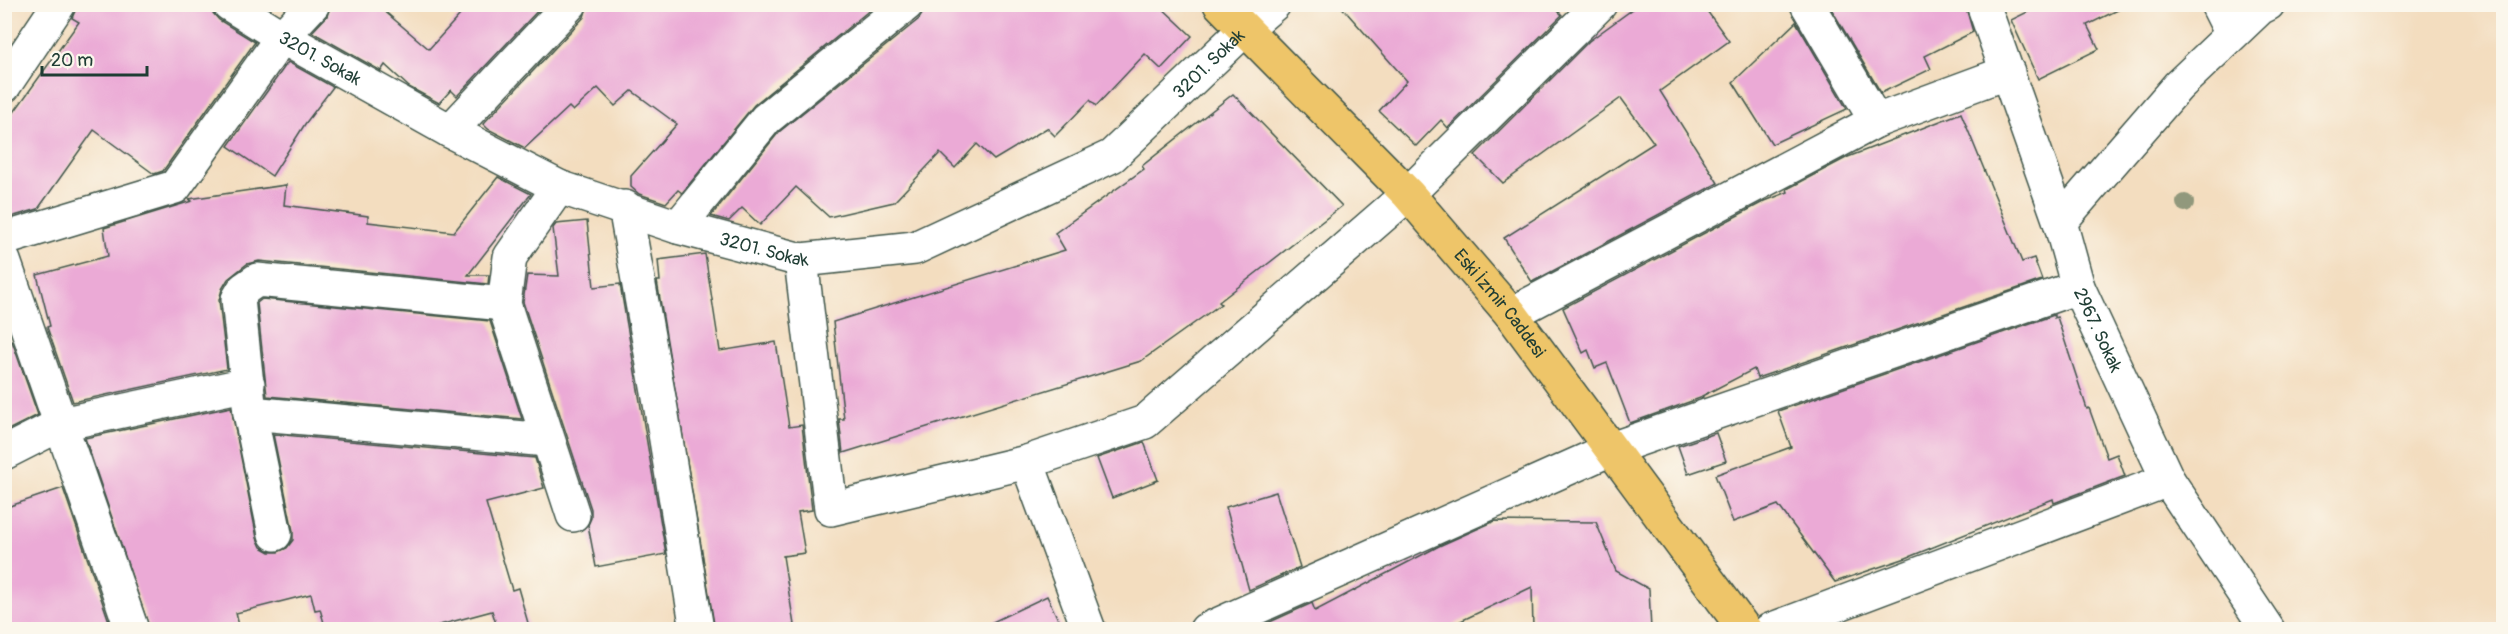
<svg xmlns="http://www.w3.org/2000/svg" width="2508" height="634" font-family="Pangolin,sans-serif">
  <style>
    .building { fill: #ebaad6 }
    .lines { fill: none; stroke-linecap: round; stroke-linejoin: round }
    .street-casing { stroke: #3f5549; stroke-width: 36 }
    .primary-casing { stroke: #3f5549; stroke-width: 36 }
    .street { stroke: #fff; stroke-width: 33 }
    .primary { stroke: #eec569; stroke-width: 33 }
    .tree { fill: #91987b }
    .labels { text-anchor: middle; stroke-width: 6; stroke-linejoin: round; paint-order: stroke }
    .street-label { font-size: 18px; fill: #1f3d34; stroke: #fbf7ec }
  </style>
  <rect width="100%" height="100%" fill="#fbf7ec"/>
  <filter id="ink" filterUnits="userSpaceOnUse"><feTurbulence type="fractalNoise" baseFrequency=".0167" numOctaves="2"/><feDisplacementMap in="SourceGraphic" scale="12" xChannelSelector="R" yChannelSelector="G"/><feConvolveMatrix kernelMatrix="1 2 1 2 8 2 1 2 1" color-interpolation-filters="sRGB"/></filter>
  <filter id="wash" filterUnits="userSpaceOnUse"><feTurbulence type="fractalNoise" baseFrequency=".008" numOctaves="4" result="noise"/><feDisplacementMap in="SourceGraphic" scale="24" xChannelSelector="R" yChannelSelector="G"/><feGaussianBlur stdDeviation="1.35" result="paint"/><feColorMatrix in="noise" values="0 0 0 0 0 0 0 0 0 0 0 0 0 0 0 0 0 1.4 0 .05"/><feComposite in="paint" operator="in"/></filter>
  <g filter="url(#wash)">
    <rect width="100%" height="100%" fill="#f3ddbf"/>
    <g id="blocks">
      <g class="building">
        <polygon points="78,4 210,4 213,13 219,20 255,42 163,171 154,174 94,130 38,209 4,219 4,126 79,22 72,18"/>
        <polygon points="331,4 376,4 429,49 470,4 544,4 457,96 451,90 439,103 409,87 385,65 381,71 312,32 327,16"/>
        <polygon points="588,4 877,4 754,105 682,193 678,190 666,203 639,194 631,187 631,176 677,124 632,91 615,106 598,88 573,111 569,107 525,148 488,129 483,124 584,17"/>
        <polygon points="925,4 1158,4 1192,36 1161,69 1145,54 1096,106 1090,100 1055,136 1047,128 994,160 977,144 955,168 940,153 894,202 829,217 796,187 760,225 742,208 729,221 711,216 779,132 919,19 924,11"/>
        <polygon points="1339,4 1551,4 1562,15 1448,128 1441,120 1416,146 1379,111 1407,81"/>
        <polygon points="1640,4 1702,4 1729,41 1660,91 1718,183 1532,282 1504,238 1654,143 1621,98 1503,183 1475,155 1589,41"/>
        <polygon points="1965,4 1973,32 1925,56 1931,69 1881,93 1829,5"/>
        <polygon points="2044,4 2130,4 2087,25 2099,49 2038,79 2011,20"/>
        <polygon points="1796,22 1847,109 1772,144 1733,82"/>
        <polygon points="288,62 333,87 305,124 272,176 228,146"/>
        <polygon points="1233,94 1342,206 1219,302 1221,304 1141,361 843,453 839,419 844,419 833,322 1065,250 1055,233 1144,169 1142,166"/>
        <polygon points="1961,113 2022,262 2034,258 2042,280 1757,378 1754,369 1702,396 1703,397 1630,423 1607,363 1595,368 1588,350 1583,353 1563,308 1765,201 1788,192 1787,189 1848,157"/>
        <polygon points="498,177 531,194 468,275 489,275 488,284 259,261 247,264 228,279 222,289 219,300 227,369 73,402 47,327 50,326 37,275 108,256 104,228 192,201 189,199 286,185 284,205 368,216 368,222 454,232"/>
        <polygon points="587,221 594,287 620,284 666,554 596,567 588,525 591,518 591,509 523,302 527,275 559,276 553,228 556,224"/>
        <polygon points="705,254 720,351 776,342 789,427 802,425 812,510 798,512 805,553 783,556 794,625 767,630 715,630 657,281 660,281 658,260"/>
        <polygon points="262,299 490,321 522,419 267,396 257,303"/>
        <polygon points="2054,315 2054,318 2057,317 2087,409 2089,408 2107,458 2117,454 2125,476 2054,503 2053,499 1906,558 1835,582 1778,505 1733,522 1715,475 1791,447 1778,411"/>
        <polygon points="12,341 38,415 4,432 4,344"/>
        <polygon points="231,407 257,538 261,547 270,552 278,552 287,548 293,540 293,531 273,434 535,458 544,488 486,503 512,590 518,588 530,630 498,630 492,611 421,630 326,630 320,609 315,610 311,594 236,613 240,630 150,630 85,438"/>
        <polygon points="1716,433 1726,461 1688,474 1678,446"/>
        <polygon points="1144,442 1158,480 1112,498 1097,458"/>
        <polygon points="63,488 112,630 4,630 4,508"/>
        <polygon points="1276,492 1300,567 1249,590 1226,507"/>
        <polygon points="1495,521 1596,522 1616,571 1649,589 1651,630 1533,630 1532,587 1442,630 1260,630 1259,627 1312,603 1315,611 1439,546"/>
        <polygon points="1047,596 1063,630 976,630"/>
      </g>
    </g>
  </g>
  <g filter="url(#ink)">
    <use href="#blocks" fill-opacity="0" stroke="#3f5549" stroke-width="1.5"/>
    <g class="lines">
      <defs>
        <g id="street">
          <path id="s1" d="M229,4L282,37L450,131L559,187L678,227L801,260L915,248L1112,156L1244,30L1274,4"/>
          <polyline points="1807,4 1876,121"/>
          <path id="s2" d="M1983,4L2060,222L2078,287L2168,480L2268,630"/>
          <polyline points="2217,4 2232,34"/>
          <polyline points="4,86 59,4"/>
          <polyline points="450,131 570,4"/>
          <polyline points="559,187 510,257 504,304 573,515"/>
          <polyline points="625,207 661,409 697,630"/>
          <polyline points="2060,222 2178,86 2260,8 2268,4"/>
          <polyline points="678,227 766,119 907,4"/>
          <polyline points="4,239 175,187 282,37 313,4"/>
          <polyline points="801,260 831,509 1027,462 1145,422 1408,194 1600,4"/>
          <polyline points="4,261 132,630"/>
          <polyline points="1511,314 1876,121 2008,72"/>
          <polyline points="250,413 547,440"/>
          <polyline points="4,453 61,424 248,384"/>
          <polyline points="1027,462 1089,630"/>
          <polyline points="275,534 250,413 238,299 244,289 257,280 504,304"/>
          <polyline points="1206,630 1611,449 2078,287"/>
          <polyline points="1770,630 2168,480"/>
        </g>
        <g id="primary">
          <path id="s3" d="M1220,4L1408,194L1511,314L1745,630"/>
        </g>
      </defs>
      <use href="#street" class="street-casing"/>
      <use href="#primary" class="primary-casing"/>
      <use href="#street" class="street"/>
      <use href="#primary" class="primary"/>
    </g>
    <circle class="tree" cx="2185" cy="203" r="9"/>
  </g>
  <g class="labels">
    <g class="street-label">
      <text dy="6" stroke="none"><textPath href="#s1" startOffset="106">3201. Sokak</textPath></text>
      <text dy="6" stroke="none"><textPath href="#s1" startOffset="1096">3201. Sokak</textPath></text>
      <text dy="6" stroke="none"><textPath href="#s1" startOffset="592">3201. Sokak</textPath></text>
      <text dy="6" stroke="none"><textPath href="#s3" startOffset="410">Eski İzmir Caddesi</textPath></text>
      <text dy="6" stroke="none"><textPath href="#s2" startOffset="346">2967. Sokak</textPath></text>
    </g>
  </g>
  <rect width="2508" height="634" fill="none" stroke="#fbf7ec" stroke-width="24"/>
  <path d="M42 66v9h105v-9" fill="none" stroke="#1f3d34" stroke-width="3"/>
  <text x="51" y="66" font-size="18" fill="#1f3d34" stroke="#fbf7ec" stroke-width="4.5" paint-order="stroke">20 m</text>
</svg>
